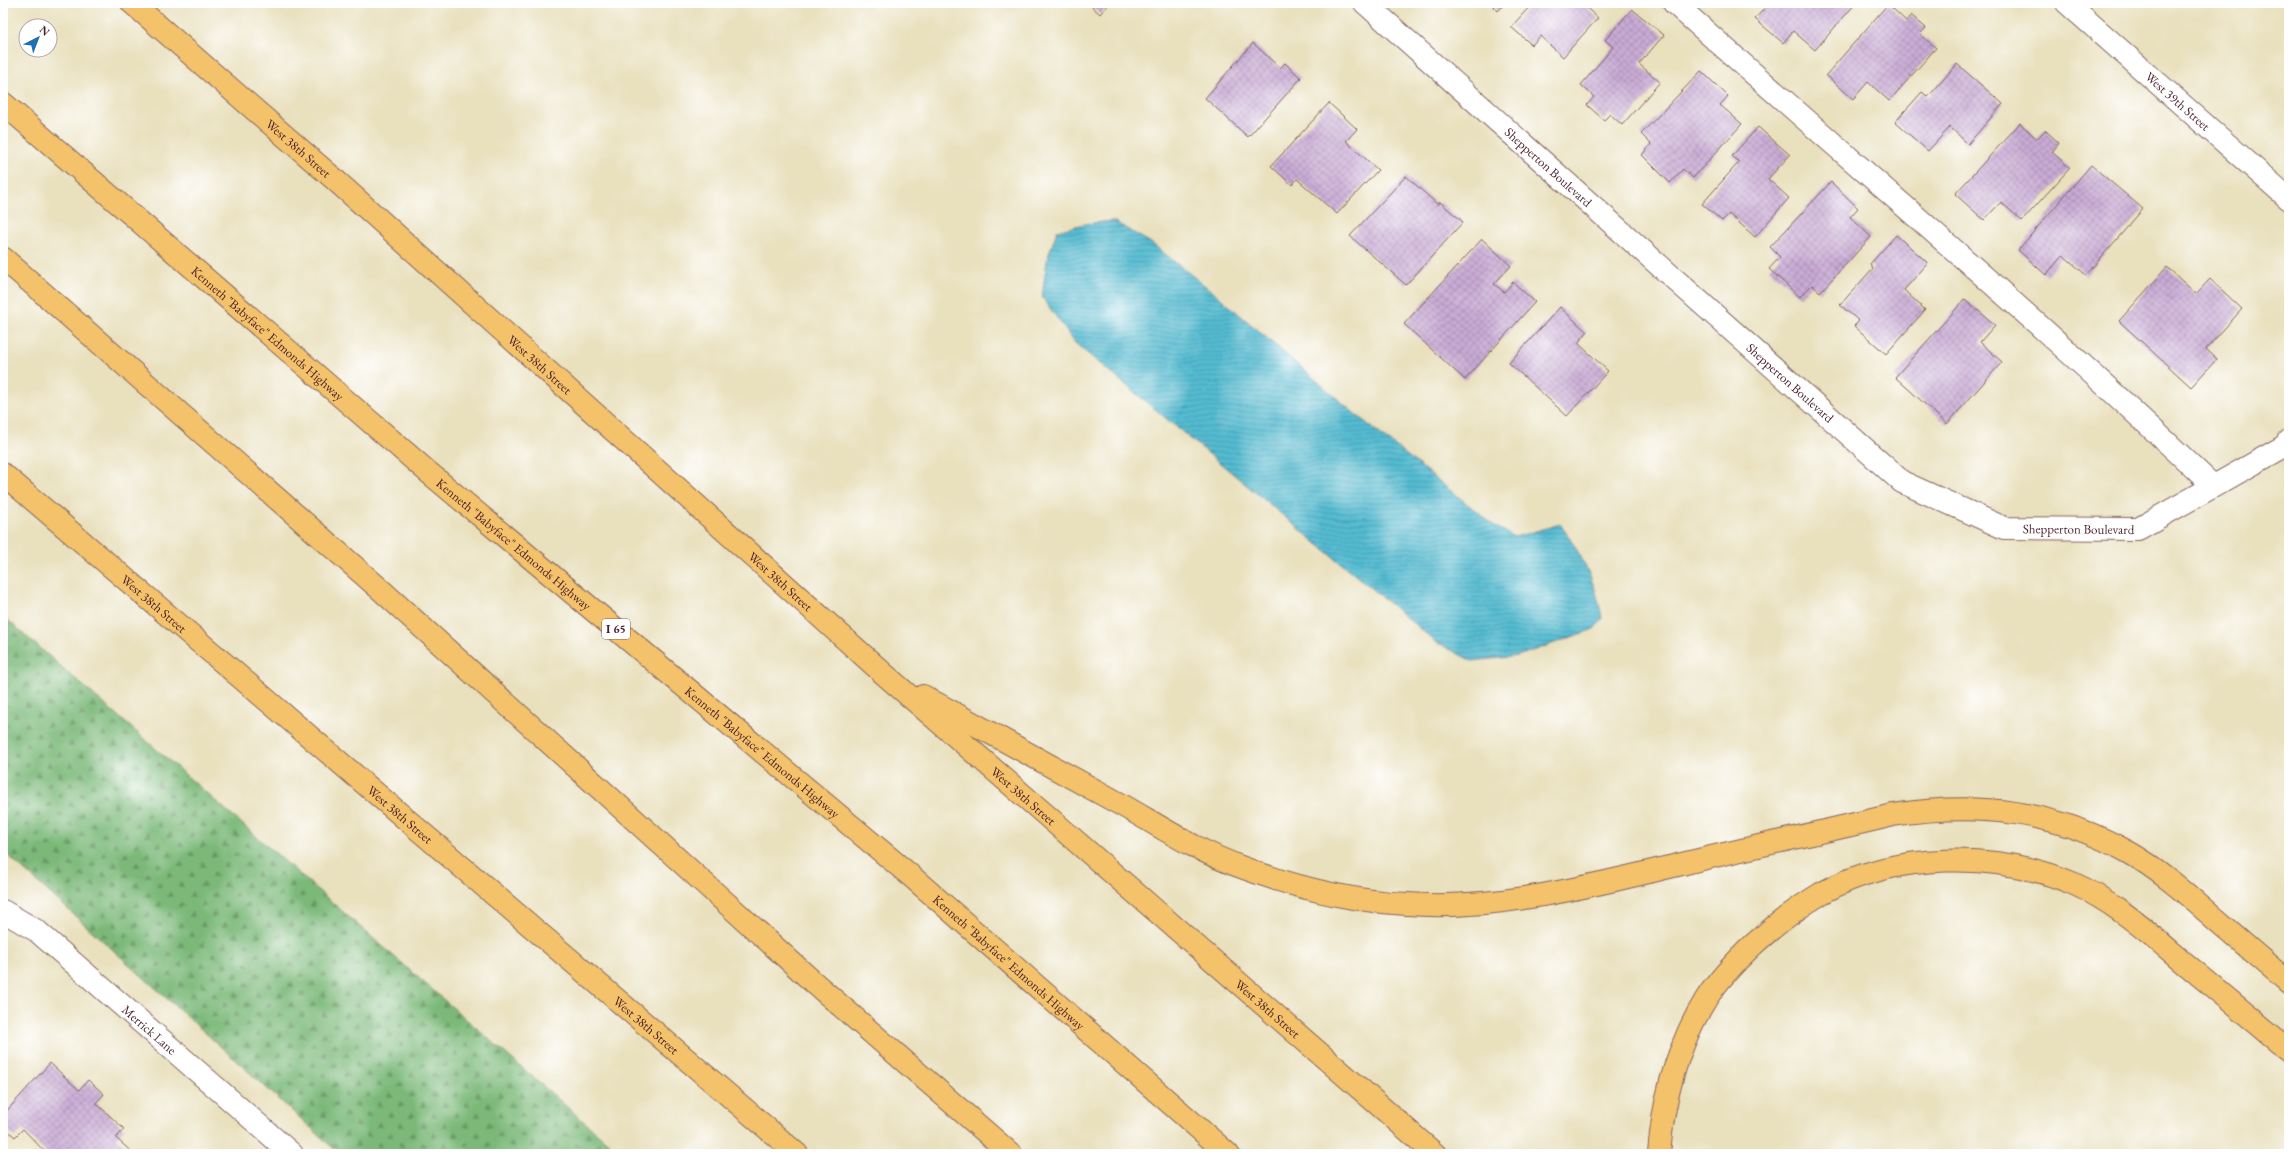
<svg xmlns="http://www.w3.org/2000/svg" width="2292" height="1157" font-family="'EB Garamond',serif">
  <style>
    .forest { fill: url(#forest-firs); stroke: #636c52 }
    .water { fill: url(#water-rules); stroke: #4f6e7e }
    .building { fill: url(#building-cross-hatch) }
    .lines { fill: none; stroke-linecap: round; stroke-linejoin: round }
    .service-casing { stroke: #82635e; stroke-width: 24 }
    .minor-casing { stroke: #82635e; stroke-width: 24 }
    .primary-casing { stroke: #82635e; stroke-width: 24 }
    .motorway-casing { stroke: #82635e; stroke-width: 24 }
    .service { stroke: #fff; stroke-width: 22 }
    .minor { stroke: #fff; stroke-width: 22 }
    .primary { stroke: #f3c26a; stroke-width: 22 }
    .motorway { stroke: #f3c26a; stroke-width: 22 }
    .labels { text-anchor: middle; stroke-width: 3; stroke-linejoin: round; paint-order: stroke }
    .shield { fill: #fff; stroke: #80626b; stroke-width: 1 }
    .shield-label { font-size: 12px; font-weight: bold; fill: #4a1f2b }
    .street-label { font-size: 13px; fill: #4a1f2b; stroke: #fff }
  </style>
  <defs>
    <pattern id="forest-firs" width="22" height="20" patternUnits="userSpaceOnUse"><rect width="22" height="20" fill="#7cb979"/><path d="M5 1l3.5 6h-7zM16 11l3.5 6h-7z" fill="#689663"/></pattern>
    <pattern id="water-rules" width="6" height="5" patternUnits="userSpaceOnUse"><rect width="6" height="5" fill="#54bcd2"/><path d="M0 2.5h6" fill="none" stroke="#4898ab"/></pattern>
    <pattern id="building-cross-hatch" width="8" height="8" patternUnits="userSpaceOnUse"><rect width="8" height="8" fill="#c9abd5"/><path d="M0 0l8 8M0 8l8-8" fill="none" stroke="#a58bad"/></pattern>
  </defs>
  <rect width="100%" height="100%" fill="#fff"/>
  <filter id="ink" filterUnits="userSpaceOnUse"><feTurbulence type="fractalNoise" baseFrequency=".025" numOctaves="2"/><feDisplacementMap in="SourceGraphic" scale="8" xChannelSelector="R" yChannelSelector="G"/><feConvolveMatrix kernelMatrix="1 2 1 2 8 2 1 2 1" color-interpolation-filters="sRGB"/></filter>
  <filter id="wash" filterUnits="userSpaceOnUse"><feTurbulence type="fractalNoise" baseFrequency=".012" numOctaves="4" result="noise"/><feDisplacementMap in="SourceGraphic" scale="16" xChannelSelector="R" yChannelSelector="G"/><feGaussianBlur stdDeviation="0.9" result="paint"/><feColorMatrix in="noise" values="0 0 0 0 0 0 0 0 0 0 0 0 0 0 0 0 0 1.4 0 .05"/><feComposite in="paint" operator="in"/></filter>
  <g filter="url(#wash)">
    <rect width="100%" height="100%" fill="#e9e0bd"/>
    <polygon class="forest" points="3,616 621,1154 340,1154 3,851"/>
    <path class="water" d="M1113,221L1151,243L1218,296L1354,413L1496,527L1515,537L1560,524C1581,553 1597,584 1602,619L1594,629L1518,656L1472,661L1436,642L1075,343L1042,297L1047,259L1057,231L1084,224Z"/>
    <g id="blocks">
      <g class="building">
        <polygon points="1088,3 1110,3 1100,14"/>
        <polygon points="1490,3 1505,3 1498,11"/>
        <polygon points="1533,3 1581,3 1598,18 1563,57 1540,36 1532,45 1511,27"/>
        <polygon points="1769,3 1856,3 1815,50 1793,31 1783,43 1755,19"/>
        <polygon points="1888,4 1906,21 1911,15 1926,28 1920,34 1936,48 1889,101 1868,82 1853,99 1826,75"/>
        <polygon points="1632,9 1664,35 1639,64 1660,82 1622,125 1610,114 1604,120 1587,105 1594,97 1581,85 1613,47 1605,40"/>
        <polygon points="1253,43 1280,68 1285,63 1301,78 1248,137 1205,98"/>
        <polygon points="1957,64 2003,104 1968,144 1950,127 1928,151 1895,122 1922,92 1928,97"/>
        <polygon points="1701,71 1728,96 1720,105 1742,124 1693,178 1683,169 1670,183 1642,155 1651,144 1641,134"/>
        <polygon points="1329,103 1357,129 1346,141 1378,170 1337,214 1297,179 1292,185 1271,166"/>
        <polygon points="2020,123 2037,139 2045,130 2059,143 2052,152 2070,168 2022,221 2001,202 1984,220 1955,194"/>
        <polygon points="1758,127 1790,155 1768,179 1789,198 1755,237 1729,214 1722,221 1702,204 1739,162 1732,156"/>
        <polygon points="2091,165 2143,209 2086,275 2063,255 2046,275 2018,250"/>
        <polygon points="1406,176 1438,205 1440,202 1463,222 1406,285 1350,236"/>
        <polygon points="1831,182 1858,208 1850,217 1871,237 1820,292 1812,285 1800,297 1769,269 1780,257 1770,247"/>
        <polygon points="1896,235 1928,263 1904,290 1925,310 1886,354 1854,326 1859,321 1840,305 1873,268 1870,264"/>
        <polygon points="1482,239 1511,266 1494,284 1504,292 1513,282 1535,302 1465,380 1404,324"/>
        <polygon points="2167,267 2196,294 2210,279 2242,309 2206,349 2217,359 2191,387 2119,321"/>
        <polygon points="1965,299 1995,325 1980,342 2002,362 1947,424 1895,377"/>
        <polygon points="1560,307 1587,332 1578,343 1608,371 1567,416 1509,363"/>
        <polygon points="50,1063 79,1090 88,1080 104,1094 96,1103 124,1129 116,1138 134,1154 47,1154 23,1129 15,1137 3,1126 3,1115"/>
      </g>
    </g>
  </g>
  <g filter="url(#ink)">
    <use href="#blocks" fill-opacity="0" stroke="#82635e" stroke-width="1"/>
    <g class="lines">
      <defs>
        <path id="service" d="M1674,3C1854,164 2038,319 2213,486"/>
        <g id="minor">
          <path id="s1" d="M1365,3L1902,482L2004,528L2138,529L2283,447L2289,441"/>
          <path id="s2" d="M2067,3L2289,199"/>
          <path id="s3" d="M3,911L37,931L292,1154"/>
        </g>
        <g id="primary">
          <path id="s4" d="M132,3L333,178L884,674L1435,1154"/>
          <path id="s5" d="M3,474L797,1154"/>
          <path d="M923,696C989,732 1055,769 1122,805C1161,827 1199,852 1241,867C1294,887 1350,901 1407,904C1499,911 1593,885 1682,864C1752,847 1823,832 1893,815C1977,802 2054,810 2130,853C2158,869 2183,891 2207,912C2234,936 2262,959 2289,983"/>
          <path d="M1659,1154C1663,1100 1677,1046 1706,999C1719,979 1736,961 1754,944C1775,925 1797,908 1822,893C1895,852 1996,851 2072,883C2116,902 2150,934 2187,965C2221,993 2255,1022 2289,1050"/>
        </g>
        <g id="motorway">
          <path id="s6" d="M3,103L428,472L911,876L1228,1154"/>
          <polyline points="3,258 381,590 811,980 1011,1154"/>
        </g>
      </defs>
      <use href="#service" class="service-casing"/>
      <use href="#minor" class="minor-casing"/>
      <use href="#primary" class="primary-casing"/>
      <use href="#motorway" class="motorway-casing"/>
      <use href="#service" class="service"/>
      <use href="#minor" class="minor"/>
      <use href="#primary" class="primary"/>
      <use href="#motorway" class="motorway"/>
    </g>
  </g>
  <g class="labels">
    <rect class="shield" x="602" y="619" width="28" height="20" rx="3"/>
    <g class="shield-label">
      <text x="616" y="633">I 65</text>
    </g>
    <g class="street-label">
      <text dy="5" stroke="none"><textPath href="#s2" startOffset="148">West 39th Street</textPath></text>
      <text dy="5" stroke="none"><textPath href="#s4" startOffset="221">West 38th Street</textPath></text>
      <text dy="5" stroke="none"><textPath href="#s1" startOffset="246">Shepperton Boulevard</textPath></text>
      <text dy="5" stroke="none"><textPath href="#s6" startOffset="351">Kenneth "Babyface" Edmonds Highway</textPath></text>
      <text dy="5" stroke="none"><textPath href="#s4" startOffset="545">West 38th Street</textPath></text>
      <text dy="5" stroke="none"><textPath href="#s1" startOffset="570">Shepperton Boulevard</textPath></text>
      <text dy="5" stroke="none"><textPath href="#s1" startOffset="906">Shepperton Boulevard</textPath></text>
      <text dy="5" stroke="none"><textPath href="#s6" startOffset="675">Kenneth "Babyface" Edmonds Highway</textPath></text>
      <text dy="5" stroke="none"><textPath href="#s4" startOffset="869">West 38th Street</textPath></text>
      <text dy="5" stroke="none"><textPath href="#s5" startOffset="199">West 38th Street</textPath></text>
      <text dy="5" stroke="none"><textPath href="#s6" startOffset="999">Kenneth "Babyface" Edmonds Highway</textPath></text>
      <text dy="5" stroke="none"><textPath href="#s4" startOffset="1193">West 38th Street</textPath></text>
      <text dy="5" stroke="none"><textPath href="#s5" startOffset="523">West 38th Street</textPath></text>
      <text dy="5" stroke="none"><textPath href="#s6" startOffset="1323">Kenneth "Babyface" Edmonds Highway</textPath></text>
      <text dy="5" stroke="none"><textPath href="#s4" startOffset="1517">West 38th Street</textPath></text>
      <text dy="5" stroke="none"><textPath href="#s5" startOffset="847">West 38th Street</textPath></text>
      <text dy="5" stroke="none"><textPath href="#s3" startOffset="189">Merrick Lane</textPath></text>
    </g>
  </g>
  <rect width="2292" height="1157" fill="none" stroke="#fff" stroke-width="16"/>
  <g transform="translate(38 38) rotate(42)"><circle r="19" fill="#ffffff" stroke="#b7a5aa"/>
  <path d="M0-3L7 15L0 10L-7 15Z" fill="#1f6fb2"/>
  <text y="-6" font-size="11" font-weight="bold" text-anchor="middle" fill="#4a1f2b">N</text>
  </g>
</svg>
